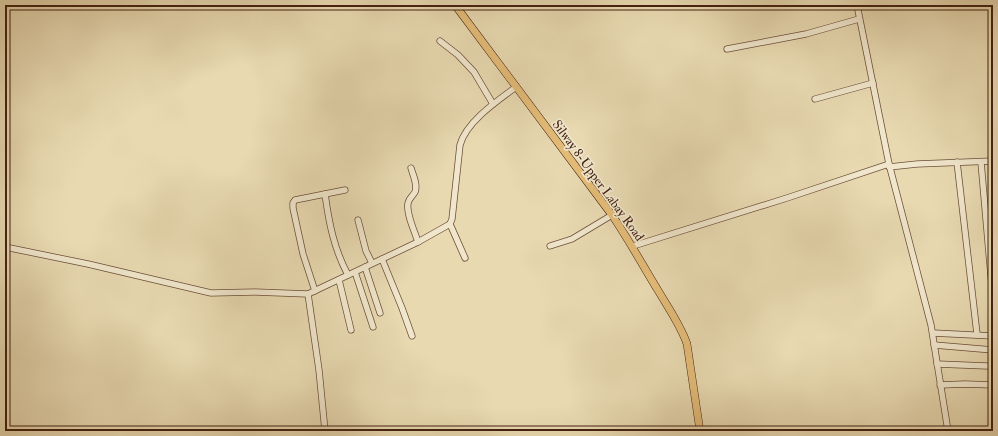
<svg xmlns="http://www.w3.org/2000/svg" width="998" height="436" font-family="'IM FELL Double Pica',serif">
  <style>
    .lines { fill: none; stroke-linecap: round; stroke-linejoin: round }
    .minor-casing { stroke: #6c4f39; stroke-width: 7 }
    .major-casing { stroke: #432111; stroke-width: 8 }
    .minor { stroke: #f0e6cc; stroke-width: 5.5 }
    .major { stroke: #e4bc78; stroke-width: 7 }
    .labels { text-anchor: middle; stroke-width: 3.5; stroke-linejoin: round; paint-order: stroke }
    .street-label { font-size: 13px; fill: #432111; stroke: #f0e6cc }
  </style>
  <rect width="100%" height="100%" fill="#e8d9b1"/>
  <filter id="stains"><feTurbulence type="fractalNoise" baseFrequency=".005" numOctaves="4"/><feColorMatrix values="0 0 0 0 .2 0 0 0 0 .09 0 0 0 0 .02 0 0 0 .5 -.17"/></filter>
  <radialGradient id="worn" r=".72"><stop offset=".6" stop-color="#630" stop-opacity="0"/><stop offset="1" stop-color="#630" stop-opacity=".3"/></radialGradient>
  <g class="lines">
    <defs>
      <g id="minor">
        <polyline points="857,5 889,164 931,325 948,431"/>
        <polyline points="440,41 458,55 474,72 493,104"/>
        <polyline points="727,49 806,34 859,19"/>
        <polyline points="815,99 873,83"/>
        <polyline points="957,162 977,334"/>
        <polyline points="981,162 993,299"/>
        <polyline points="889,167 917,164 993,161"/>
        <path d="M411,168C413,175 418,185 415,192C413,196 409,198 408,203C406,214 415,232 418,242"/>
        <polyline points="325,194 345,190"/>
        <polyline points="358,220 366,251 372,263"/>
        <polyline points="450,224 465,258"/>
        <polyline points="550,246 572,239 612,215"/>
        <polyline points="633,246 787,198 889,164"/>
        <path d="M5,247L88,264L211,293L255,292L308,294L418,242L450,224L452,219L460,145C466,122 497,101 516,87"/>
        <polyline points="382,259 402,308 412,336"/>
        <polyline points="365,267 380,313"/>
        <polyline points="355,272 373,327"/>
        <polyline points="339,280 351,330"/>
        <path d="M315,291L303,254L293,208V203L295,200L325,194C329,223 334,249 348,275"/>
        <polyline points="308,294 319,370 325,431"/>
        <polyline points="933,333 993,336"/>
        <polyline points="934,345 993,350"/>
        <polyline points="937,364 987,366"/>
        <polyline points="940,385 965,384 993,385"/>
      </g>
      <path id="major" d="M455,5L612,215C629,240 643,266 659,292C669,309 681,326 687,344L700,431"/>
    </defs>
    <use href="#minor" class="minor-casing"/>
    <use href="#major" class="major-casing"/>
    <use href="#minor" class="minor"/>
    <use href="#major" class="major"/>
  </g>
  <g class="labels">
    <g class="street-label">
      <text transform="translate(599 180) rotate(54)" y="5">Silway 8-Upper Labay Road</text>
    </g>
  </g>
  <rect width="998" height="436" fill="none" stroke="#e8d9b1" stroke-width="20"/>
  <rect x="6" y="6" width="986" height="424" fill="none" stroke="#432111" stroke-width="2"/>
  <rect x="10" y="10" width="978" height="416" fill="none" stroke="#432111"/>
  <rect width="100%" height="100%" filter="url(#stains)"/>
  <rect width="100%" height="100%" fill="url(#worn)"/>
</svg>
